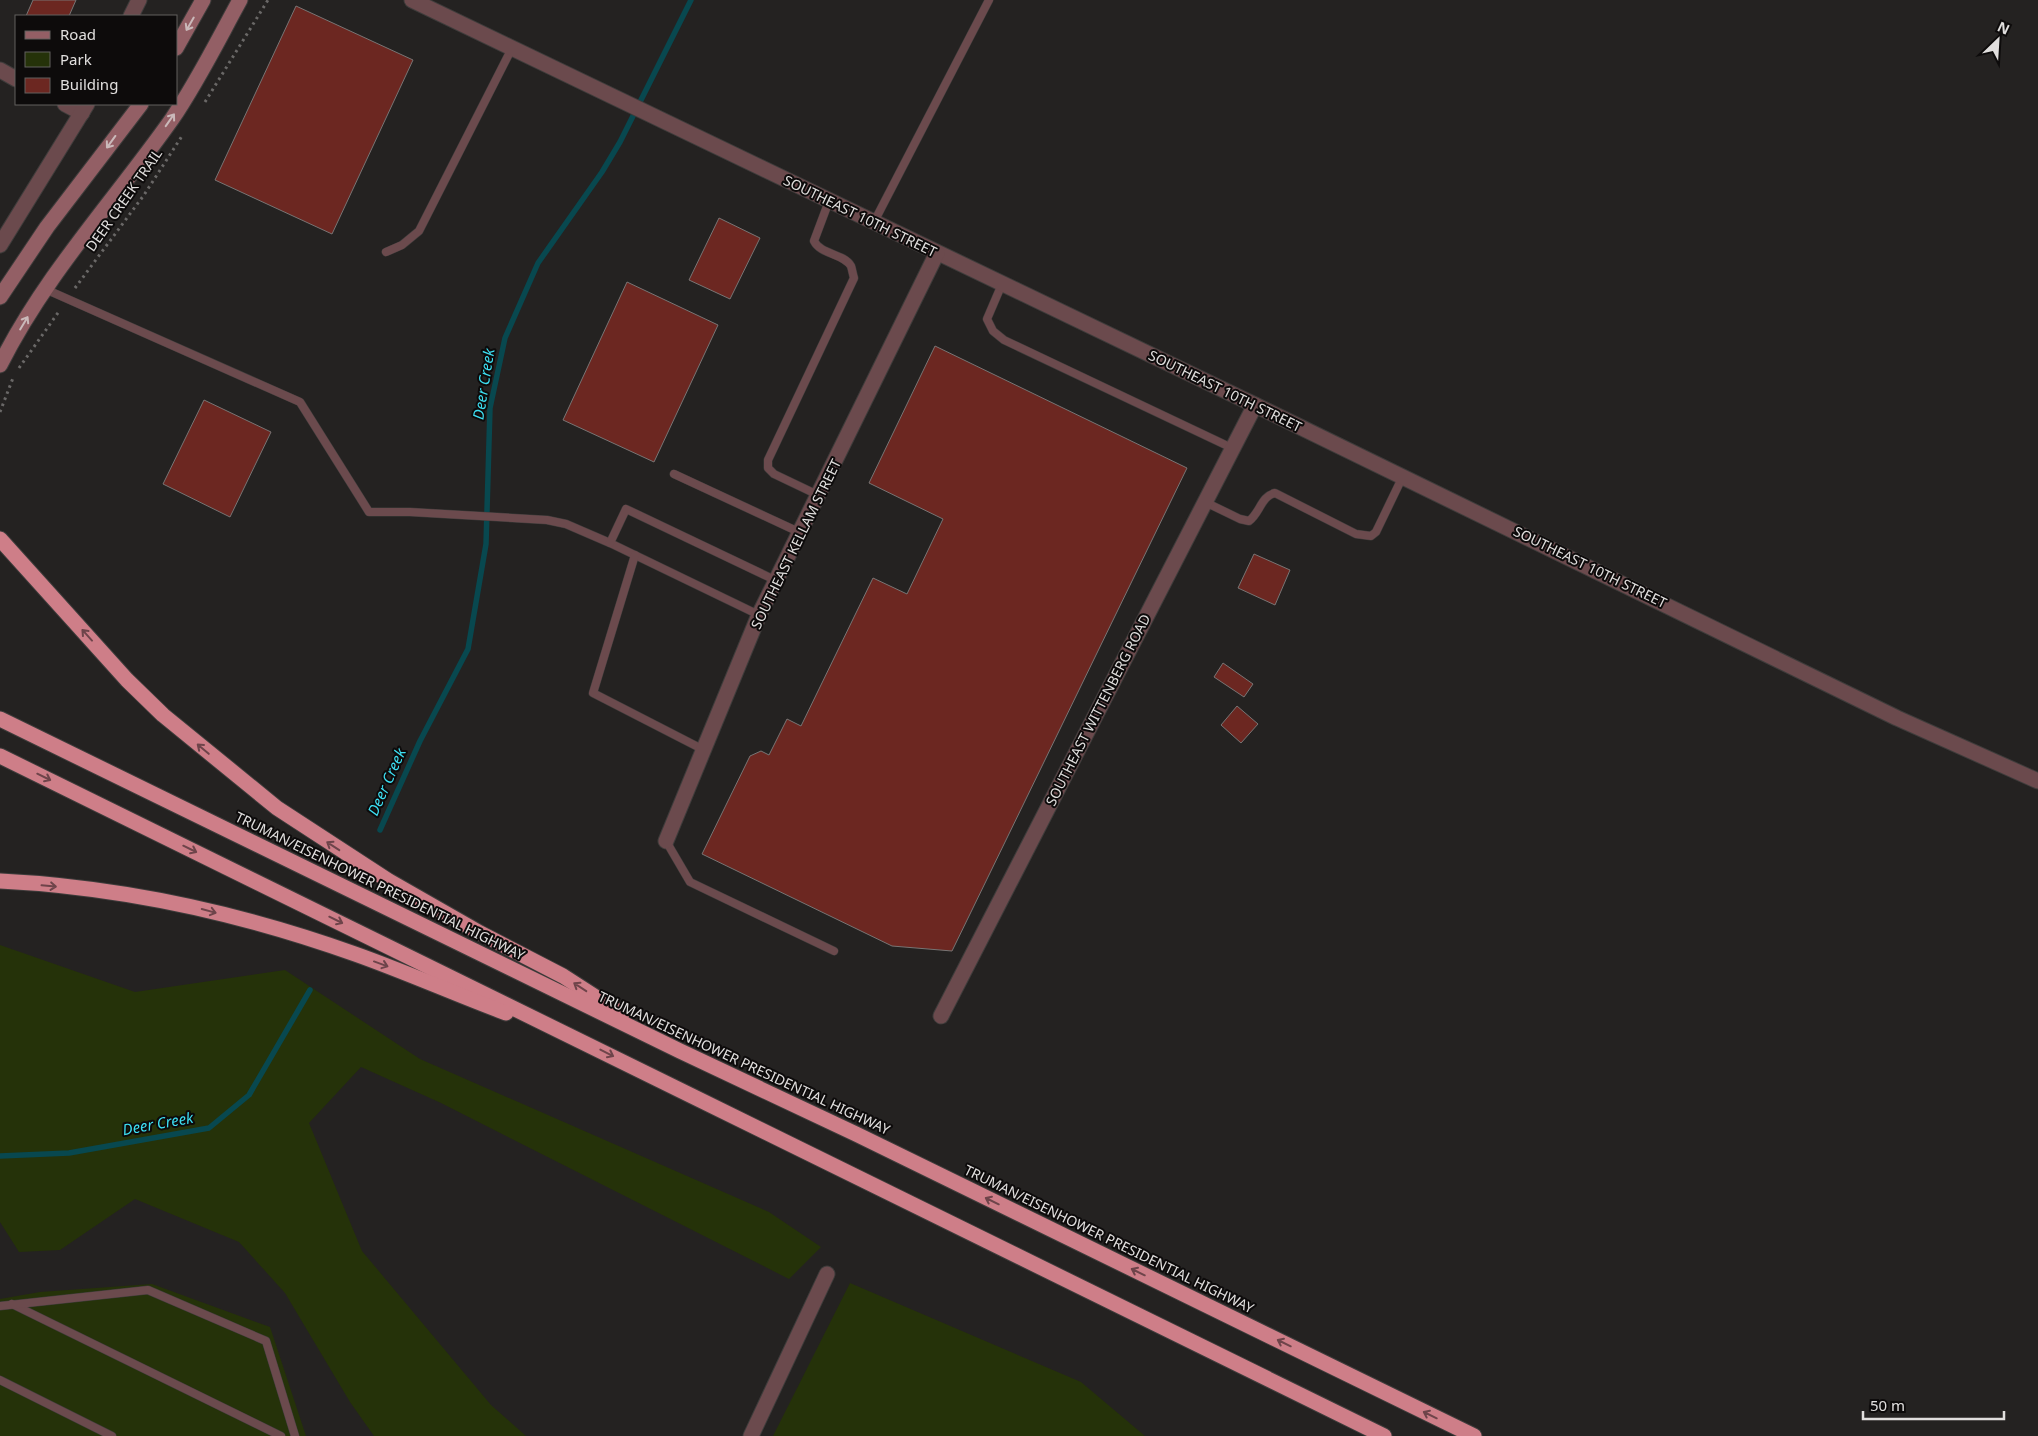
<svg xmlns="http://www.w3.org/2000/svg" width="2038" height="1436" font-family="'Noto Sans',sans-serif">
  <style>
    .green { fill: #253209 }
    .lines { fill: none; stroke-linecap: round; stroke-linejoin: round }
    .stream { stroke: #08484f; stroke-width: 5.5 }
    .building { fill: #6c2721; stroke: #787574 }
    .lane-casing { stroke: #3e3c3b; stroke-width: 9 }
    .street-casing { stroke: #3e3c3b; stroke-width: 17 }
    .secondary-casing { stroke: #3e3c3b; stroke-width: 17 }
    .highway-casing { stroke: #3e3c3b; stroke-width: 17 }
    .path { stroke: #6a6867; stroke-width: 3; stroke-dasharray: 2.5 4; stroke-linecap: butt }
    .lane { stroke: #6b4a4d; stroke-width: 8 }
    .street { stroke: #6b4a4d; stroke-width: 15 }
    .secondary { stroke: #935f65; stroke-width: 15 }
    .highway { stroke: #ce7e88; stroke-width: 15 }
    .oneway { stroke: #cab9ba }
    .oneway2 { stroke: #6e444a }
    .labels { text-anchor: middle; stroke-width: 4; stroke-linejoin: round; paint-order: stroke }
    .street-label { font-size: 14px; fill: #e1dfde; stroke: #0d0b0b }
    .water-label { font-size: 15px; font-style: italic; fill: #3ddff2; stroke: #0d0b0b }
  </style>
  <rect width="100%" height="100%" fill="#242221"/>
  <g class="green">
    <polygon points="0,945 135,992 285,970 420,1059 769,1212 821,1247 789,1279 441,1103 361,1067 309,1123 362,1251 491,1405 526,1436 374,1436 350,1402 285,1293 239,1242 135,1199 60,1250 19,1252 0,1222"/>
    <polygon points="850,1283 1081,1382 1145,1436 773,1436"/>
    <polygon points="152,1284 270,1327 306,1436 0,1436 0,1299 40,1292"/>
  </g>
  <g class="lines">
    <g class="stream">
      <polyline points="380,830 420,741 468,649 486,544 490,408 505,338 538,263 602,172 620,142 691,0"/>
      <polyline points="0,1156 69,1153 209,1128 249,1095 310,990"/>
    </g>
  </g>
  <g class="building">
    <polygon points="33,0 76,0 69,16 26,16"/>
    <polygon points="296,6 413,60 332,234 215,180"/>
    <polygon points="719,218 760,238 730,299 689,280"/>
    <polygon points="627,282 718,325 654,462 563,420"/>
    <polygon points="935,346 1187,468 952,951 892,946 702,854 750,756 761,751 769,755 787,719 801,726 873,578 907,594 943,519 869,483"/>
    <polygon points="204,400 271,432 230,517 163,484"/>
    <polygon points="1254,554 1290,570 1275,605 1238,588"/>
    <polygon points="1223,663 1253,684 1244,697 1214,677"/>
    <polygon points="1237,706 1258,724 1241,743 1221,725"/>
  </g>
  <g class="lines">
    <defs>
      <g id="lane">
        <polyline points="874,222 989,0"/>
        <polyline points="386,252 402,245 419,231 512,48"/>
        <polyline points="1002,284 987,319 993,331 1004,340 1232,448"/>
        <polyline points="45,289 300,402 369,512 410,512 547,520 566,524 610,543 759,615"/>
        <polyline points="674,474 801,533"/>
        <path d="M818,495L774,474L768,468V460L854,278C853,275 852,269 851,266C843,253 821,255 814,241L829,201"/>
        <path d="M1205,502L1240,519L1249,521C1260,513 1261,496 1275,493L1356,534L1371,536L1376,532L1403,476"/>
        <polyline points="610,543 626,509 777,581"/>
        <polyline points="635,555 593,693 704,750"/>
        <polyline points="666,841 690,882 834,951"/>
        <polyline points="12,1304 281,1436"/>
        <polyline points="0,1306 148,1290 266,1341 295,1436"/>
        <polyline points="0,1380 112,1436"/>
      </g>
      <g id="street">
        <polyline points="412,0 1255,405 1897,718 2038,781"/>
        <polyline points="131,16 139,0"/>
        <polyline points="0,70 16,79"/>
        <polyline points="65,104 82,113"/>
        <polyline points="0,245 87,104"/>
        <polyline points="666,841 759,615 937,253"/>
        <polyline points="941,1016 1255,405"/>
        <polyline points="751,1436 827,1274"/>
      </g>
      <g id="secondary">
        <polyline points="176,48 203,0"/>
        <polyline points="0,297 47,227 141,104"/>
        <path d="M0,365C45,275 114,201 172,119C198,81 218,40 240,0"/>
      </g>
      <g id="highway">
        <polyline points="0,539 127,680 163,715 277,808 389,881 480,933 563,976 622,1014"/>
        <polyline points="0,719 680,1051 856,1134 1474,1436"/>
        <path d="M0,756C462,982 922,1210 1384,1436"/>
        <path d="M0,881C121,887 240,913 355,954C406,972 455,994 506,1013"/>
      </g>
    </defs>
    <use href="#lane" class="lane-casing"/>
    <use href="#street" class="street-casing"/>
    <use href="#secondary" class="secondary-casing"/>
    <use href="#highway" class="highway-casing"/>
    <g class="path">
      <polyline points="205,102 268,0"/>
      <polyline points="75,288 144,195 182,136"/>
      <polyline points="19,368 60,310"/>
      <polyline points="0,412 13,378"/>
    </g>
    <use href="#lane" class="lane"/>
    <use href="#street" class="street"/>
    <use href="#secondary" class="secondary"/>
    <use href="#highway" class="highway"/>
  </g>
  <defs><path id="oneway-shaft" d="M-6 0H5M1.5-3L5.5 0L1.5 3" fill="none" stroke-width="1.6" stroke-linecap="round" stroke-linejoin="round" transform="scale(1.25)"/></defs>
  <g class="oneway">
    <use href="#oneway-shaft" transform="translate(190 24) rotate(120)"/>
    <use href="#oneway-shaft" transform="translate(170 120) rotate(-55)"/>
    <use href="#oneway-shaft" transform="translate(111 142) rotate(126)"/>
    <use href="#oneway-shaft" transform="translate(24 323) rotate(-59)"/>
  </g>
  <g class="oneway2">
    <use href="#oneway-shaft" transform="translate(87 635) rotate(-132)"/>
    <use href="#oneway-shaft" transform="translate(203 749) rotate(-140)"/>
    <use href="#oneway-shaft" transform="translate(44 777) rotate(26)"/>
    <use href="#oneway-shaft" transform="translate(333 846) rotate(-147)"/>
    <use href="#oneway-shaft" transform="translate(190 849) rotate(26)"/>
    <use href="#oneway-shaft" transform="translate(49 886) rotate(5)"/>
    <use href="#oneway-shaft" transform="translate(209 911) rotate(15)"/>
    <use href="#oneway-shaft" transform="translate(336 920) rotate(26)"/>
    <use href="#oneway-shaft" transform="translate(381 964) rotate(20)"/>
    <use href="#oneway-shaft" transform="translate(580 987) rotate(-147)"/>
    <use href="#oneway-shaft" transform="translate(607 1053) rotate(27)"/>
    <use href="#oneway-shaft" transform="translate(992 1201) rotate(-154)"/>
    <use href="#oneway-shaft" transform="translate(1138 1272) rotate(-154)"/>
    <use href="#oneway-shaft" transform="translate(1284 1343) rotate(-154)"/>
    <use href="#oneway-shaft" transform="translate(1430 1415) rotate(-154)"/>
  </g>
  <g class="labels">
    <g class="street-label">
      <text transform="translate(124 200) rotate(-55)" y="5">DEER CREEK TRAIL</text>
      <text transform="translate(860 216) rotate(26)" y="5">SOUTHEAST 10TH STREET</text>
      <text transform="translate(1225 391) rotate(26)" y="5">SOUTHEAST 10TH STREET</text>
      <text transform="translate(796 544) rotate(-64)" y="5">SOUTHEAST KELLAM STREET</text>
      <text transform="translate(1590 567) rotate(26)" y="5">SOUTHEAST 10TH STREET</text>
      <text transform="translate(1098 710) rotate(-63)" y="5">SOUTHEAST WITTENBERG ROAD</text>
      <text transform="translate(380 886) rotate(26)" y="5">TRUMAN/EISENHOWER PRESIDENTIAL HIGHWAY</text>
      <text transform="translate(744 1063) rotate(25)" y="5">TRUMAN/EISENHOWER PRESIDENTIAL HIGHWAY</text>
      <text transform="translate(1109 1239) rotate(26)" y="5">TRUMAN/EISENHOWER PRESIDENTIAL HIGHWAY</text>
    </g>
    <g class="water-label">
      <text transform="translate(484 384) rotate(-81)" y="5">Deer Creek</text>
      <text transform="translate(387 782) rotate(-66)" y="5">Deer Creek</text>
      <text transform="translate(158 1124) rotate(-10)" y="5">Deer Creek</text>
    </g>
  </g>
  <rect x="15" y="15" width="162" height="90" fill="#0d0b0b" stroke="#62605f"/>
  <rect x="25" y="31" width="25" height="8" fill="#935f65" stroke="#62605f"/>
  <text x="60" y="40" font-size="15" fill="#e1dfde">Road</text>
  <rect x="25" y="52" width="25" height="15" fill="#253209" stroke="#62605f"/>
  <text x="60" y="65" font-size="15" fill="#e1dfde">Park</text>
  <rect x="25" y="78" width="25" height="15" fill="#6c2721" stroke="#62605f"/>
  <text x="60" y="90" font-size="15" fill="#e1dfde">Building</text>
  <g transform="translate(1998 40) rotate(25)" stroke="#0d0b0b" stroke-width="4" paint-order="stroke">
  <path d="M0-4L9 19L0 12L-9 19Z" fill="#e1dfde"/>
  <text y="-8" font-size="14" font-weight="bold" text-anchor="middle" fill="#e1dfde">N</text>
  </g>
  <path d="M1863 1411v8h141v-8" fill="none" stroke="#e1dfde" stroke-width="2.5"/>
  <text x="1870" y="1411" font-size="15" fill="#e1dfde" stroke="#0d0b0b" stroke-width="4" paint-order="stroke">50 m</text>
</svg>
